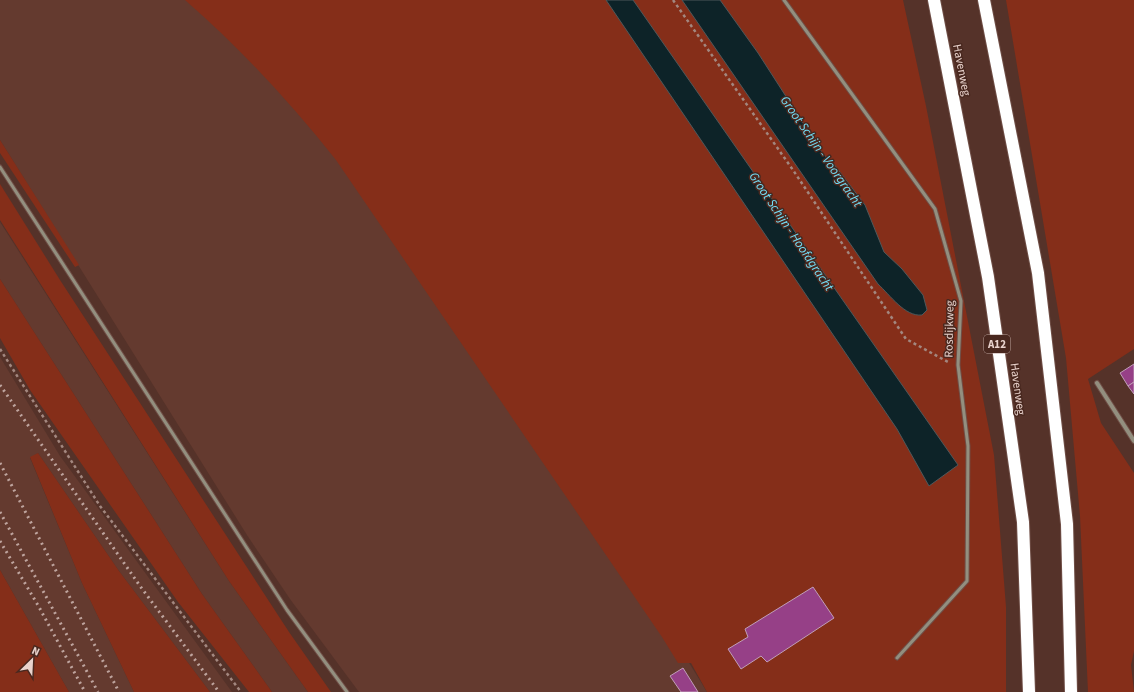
<svg xmlns="http://www.w3.org/2000/svg" width="1134" height="692" font-family="'Source Sans 3',sans-serif">
  <style>
    .built { fill: #643a2f }
    .green { fill: #852e19 }
    .water { fill: #0d2328; stroke: #4f585a }
    .building { fill: #964087; stroke: #c09eb8 }
    .lines { fill: none; stroke-linecap: round; stroke-linejoin: round }
    .service-casing { stroke: #704f47; stroke-width: 5 }
    .minor-casing { stroke: #704f47; stroke-width: 6 }
    .motorway-casing { stroke: #704f47; stroke-width: 14 }
    .path { stroke: #a3877f; stroke-width: 2.5; stroke-dasharray: 3 3; stroke-linecap: butt }
    .service { stroke: #938f7f; stroke-width: 3 }
    .minor { stroke: #938f7f; stroke-width: 4 }
    .motorway { stroke: #fff; stroke-width: 12 }
    .rail { stroke: #bea49e; stroke-width: 3; stroke-dasharray: 2 4; stroke-linecap: butt }
    .labels { text-anchor: middle; stroke-width: 3; stroke-linejoin: round; paint-order: stroke }
    .shield { fill: #49281f; stroke: #b9a099; stroke-width: 1 }
    .shield-label { font-size: 11px; font-weight: bold; fill: #e9d3cd }
    .street-label { font-size: 12px; fill: #e9d3cd; stroke: #49281f }
    .water-label { font-size: 13px; font-style: italic; fill: #72def7; stroke: #49281f }
  </style>
  <rect width="100%" height="100%" fill="#553229"/>
  <g class="built">
    <polygon points="0,0 281,0 707,692 359,692 290,599 247,535 0,140"/>
    <polygon points="0,222 229,581 308,692 272,692 202,594 0,279"/>
    <polygon points="0,357 60,456 232,692 210,692 119,571 38,453 30,458 82,583 134,692 69,692 0,570"/>
  </g>
  <g class="green">
    <path d="M185,0H903L926,106L994,455L1006,607V692H707L691,663H678L662,637L336,160C290,102 241,49 185,0Z"/>
    <polygon points="1006,0 1134,0 1134,349 1088,379 1101,423 1134,473 1134,651 1131,665 1134,692 1088,692 1080,516 1066,358"/>
    <polygon points="0,140 79,265 75,267 0,153"/>
    <polygon points="0,184 60,280 289,632 331,692 308,692 229,581 0,220"/>
    <polygon points="0,279 202,594 272,692 249,692 178,602 30,390 0,338"/>
    <polygon points="38,453 119,571 210,692 134,692 82,583 30,457"/>
    <polygon points="0,570 69,692 0,692"/>
  </g>
  <g class="water">
    <polygon points="606,0 633,0 958,465 929,486 897,429"/>
    <path d="M682,0H720L758,53L823,154L833,163L865,205L884,252L902,269L923,295L927,310L922,315C905,317 890,295 878,284Z"/>
  </g>
  <g class="building">
    <polygon points="1134,364 1134,382 1128,386 1120,373"/>
    <polygon points="1134,382 1134,394 1128,386"/>
    <polygon points="813,587 834,618 767,662 761,656 741,669 728,649 748,637 745,629"/>
    <polygon points="683,668 698,692 681,692 670,676"/>
  </g>
  <g class="lines">
    <defs>
      <g id="service">
        <polyline points="784,0 935,209 961,301 958,365 968,446 967,581 897,658"/>
        <polyline points="0,167 287,610 347,692"/>
      </g>
      <polyline id="minor" points="1097,383 1134,441"/>
      <g id="motorway">
        <polyline points="934,0 988,277 1023,522 1029,692"/>
        <polyline points="984,0 1038,273 1067,524 1071,692"/>
      </g>
    </defs>
    <use href="#service" class="service-casing"/>
    <use href="#minor" class="minor-casing"/>
    <use href="#motorway" class="motorway-casing"/>
    <g class="path">
      <polyline points="673,0 793,170 906,339 948,362"/>
      <polyline points="0,349 100,506 241,692"/>
    </g>
    <use href="#service" class="service"/>
    <use href="#minor" class="minor"/>
    <use href="#motorway" class="motorway"/>
    <g class="rail">
      <polyline points="0,385 140,586 219,692"/>
      <polyline points="0,463 119,692"/>
      <polyline points="0,512 98,692"/>
      <polyline points="0,541 39,607 85,692"/>
    </g>
  </g>
  <g class="labels">
    <rect class="shield" x="984" y="335" width="26" height="18" rx="3"/>
    <g class="shield-label">
      <text x="997" y="348">A12</text>
    </g>
    <g class="street-label">
      <text transform="translate(962 70) rotate(79)" y="4">Havenweg</text>
      <text transform="translate(949 329) rotate(-89)" y="4">Rosdijkweg</text>
      <text transform="translate(1018 389) rotate(82)" y="4">Havenweg</text>
    </g>
    <g class="water-label">
      <text transform="translate(822 151) rotate(55)" y="5">Groot Schijn - Voorgracht</text>
      <text transform="translate(792 231) rotate(56)" y="5">Groot Schijn - Hoofdgracht</text>
    </g>
  </g>
  <g transform="translate(32 660) rotate(24)" stroke="#49281f" stroke-width="3" paint-order="stroke">
  <path d="M0-3L7 15L0 10L-7 15Z" fill="#e9d3cd"/>
  <text y="-6" font-size="11" font-weight="bold" text-anchor="middle" fill="#e9d3cd">N</text>
  </g>
</svg>
